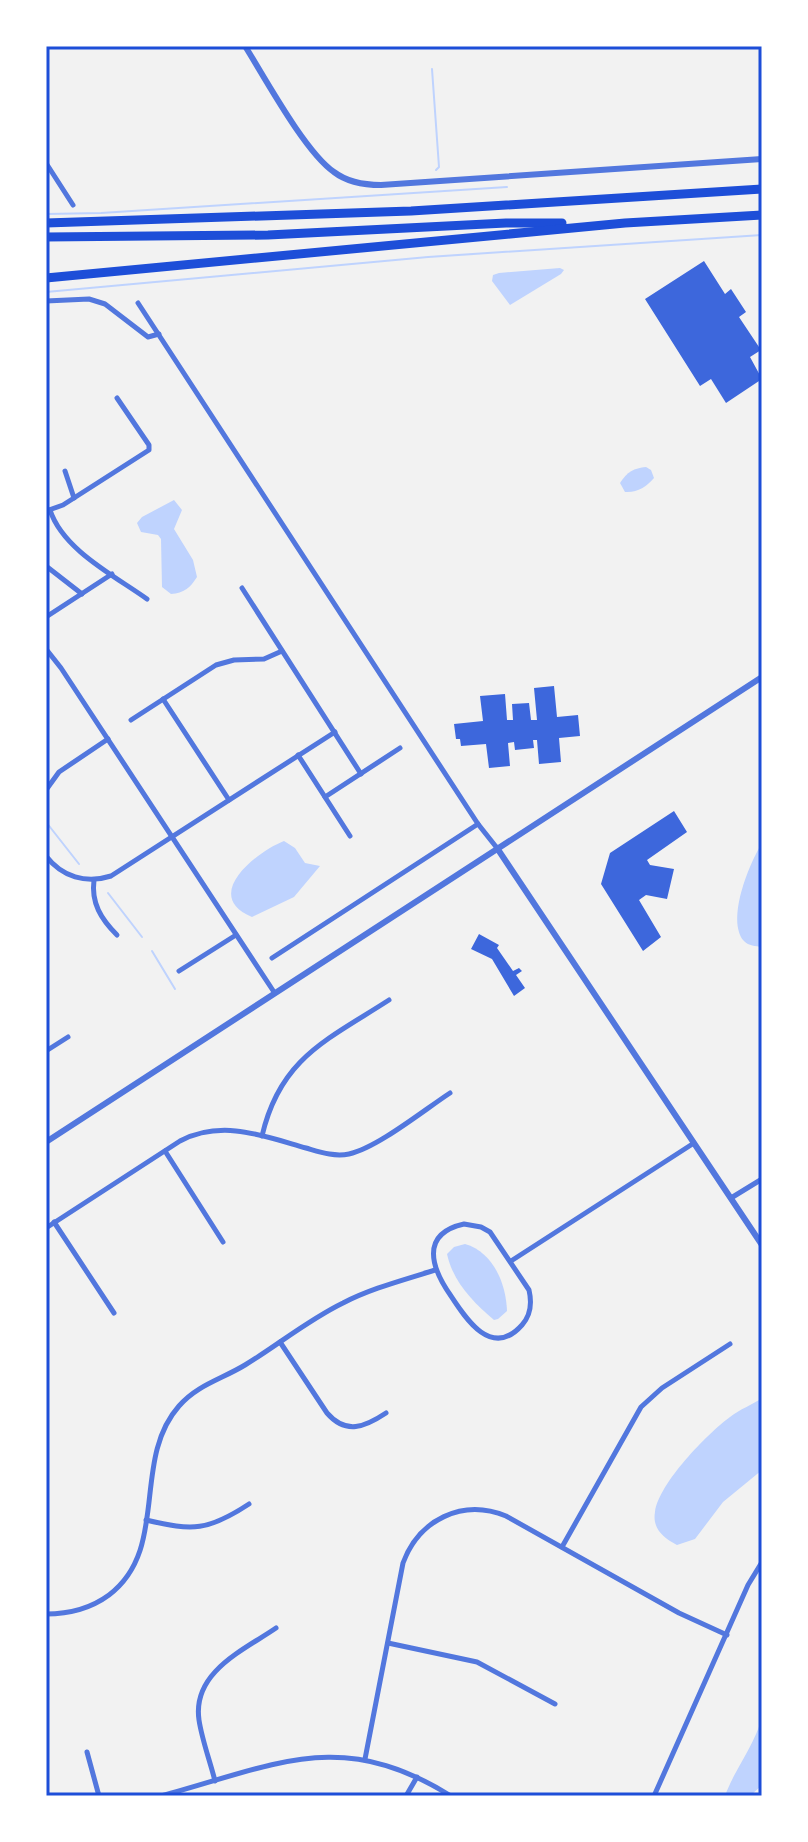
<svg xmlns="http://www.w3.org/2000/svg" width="808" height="1842" font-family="'Titillium Web',sans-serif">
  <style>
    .water { fill: #bfd3fe }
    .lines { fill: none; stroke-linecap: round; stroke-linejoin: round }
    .stream { stroke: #bfd3fe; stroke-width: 2 }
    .building { fill: #3d67dc }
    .minor { stroke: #5277de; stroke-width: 5 }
    .tertiary { stroke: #5277de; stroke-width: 6 }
    .motorway { stroke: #1d4ed8; stroke-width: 9 }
    .neatline { fill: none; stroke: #1d4ed8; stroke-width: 3 }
  </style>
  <rect width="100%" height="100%" fill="#f2f2f2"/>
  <g class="water">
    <polygon points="560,268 564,270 561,274 510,305 492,281 493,275 499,273"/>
    <path d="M646,467L651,470L654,478C646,487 637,493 625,492L620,483C627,472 634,468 646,467Z"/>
    <path d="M174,500L182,510L174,529L193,560L197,577C190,588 184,593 171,594L162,587L161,539L158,535L141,532L137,523L142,517Z"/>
    <path d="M284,841L295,848L305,863L320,866L294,897L252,917C201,896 256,852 284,841Z"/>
    <path d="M762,843V947C755,946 749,946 744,941C726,920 749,864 762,843Z"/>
    <path d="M465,1244C493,1252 506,1283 507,1311L498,1319L494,1320C473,1302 453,1282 447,1254L454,1247Z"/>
    <path d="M762,1398V1470L723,1502L695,1539L677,1545C664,1538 652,1529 655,1512C659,1483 707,1434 730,1417C740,1409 752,1405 762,1398Z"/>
    <path d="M762,1714V1785L750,1796H725C734,1770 759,1739 762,1714Z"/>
  </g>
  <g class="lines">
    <g class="stream">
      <polyline points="432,69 439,167 436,170"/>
      <polyline points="46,214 101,213 507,187"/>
      <polyline points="46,292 428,257 762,235"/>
      <polyline points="46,822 79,864"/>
      <polyline points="108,893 142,937"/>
      <polyline points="152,951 175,989"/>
    </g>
  </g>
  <g class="building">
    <polygon points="704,261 725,294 731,289 746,312 739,317 761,350 750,357 762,379 726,403 711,379 700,386 645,299"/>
    <polygon points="554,686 557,717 578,715 580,736 559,738 561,762 539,764 537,740 533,740 534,748 515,750 514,742 508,743 510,766 489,768 486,744 461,746 460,739 456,739 454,724 483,721 480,696 505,694 507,720 513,720 512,704 529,703 531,720 537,720 534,688"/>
    <polygon points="674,811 687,832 647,860 650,865 674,869 667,899 646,895 639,900 661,937 643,951 601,884 610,853"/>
    <polygon points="479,934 499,945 497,948 513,971 519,968 522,971 516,975 525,988 514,996 492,959 471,949"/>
  </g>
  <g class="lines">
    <g class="minor">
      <polyline points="46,163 73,205"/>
      <polyline points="46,301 89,299 105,304 148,337 159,334"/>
      <polyline points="138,303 478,824 497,848"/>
      <polyline points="65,471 74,498"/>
      <path d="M50,510C63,550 115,576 147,599"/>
      <polyline points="46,511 63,505 149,450 149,445 117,398"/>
      <polyline points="46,566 82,594"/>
      <polyline points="242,588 361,774"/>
      <polyline points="46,617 112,574"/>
      <polyline points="46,649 61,668 274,992"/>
      <polyline points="163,699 229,800"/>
      <polyline points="131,720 216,665 234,660 264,659 282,651"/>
      <polyline points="298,755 350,836"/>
      <polyline points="46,790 59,772 108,739"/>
      <polyline points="325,797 400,748"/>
      <path d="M46,856C62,877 86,884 111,876L335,732"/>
      <path d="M94,880C91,903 101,919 117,935"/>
      <polyline points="272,958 478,824"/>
      <polyline points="179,971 236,935"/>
      <polyline points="46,1051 68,1037"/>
      <path d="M262,1136C280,1058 327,1040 389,1000"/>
      <polyline points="165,1151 223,1242"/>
      <polyline points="731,1198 762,1179"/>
      <polyline points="54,1222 114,1313"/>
      <path d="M464,1224L481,1227L490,1232L529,1290C532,1303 531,1315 522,1325C492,1359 466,1319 451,1296C432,1269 419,1234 464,1224Z"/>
      <path d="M46,1228L180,1141C222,1119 264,1136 306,1148C320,1152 334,1157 349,1154C377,1148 424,1110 450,1093"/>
      <polyline points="511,1261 694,1143"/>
      <path d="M280,1342L327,1413C346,1435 365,1427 386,1413"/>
      <path d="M146,1520C193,1531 208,1531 249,1504"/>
      <polyline points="562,1547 641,1407 662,1388 730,1344"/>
      <path d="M46,1614C69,1614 90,1609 109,1595C170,1549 131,1460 179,1406C197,1385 222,1379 245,1365C278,1345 308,1320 343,1303C372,1288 404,1280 435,1270"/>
      <polyline points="388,1643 477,1662 555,1704"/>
      <polyline points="87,1752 99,1796"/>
      <path d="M365,1759L403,1563C419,1520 462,1498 506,1516L679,1613L727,1635"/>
      <path d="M215,1781C210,1761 202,1740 199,1720C192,1672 244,1650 276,1628"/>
      <path d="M161,1796C276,1765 340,1727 451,1796"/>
      <polyline points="406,1796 417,1777"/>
      <polyline points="654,1796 748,1585 762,1562"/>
    </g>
    <g class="tertiary">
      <path d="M245,46C265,78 305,152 334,172C347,182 364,185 381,185L762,159"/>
      <polyline points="497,848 762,1245"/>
      <polyline points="46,1142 762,677"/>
    </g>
    <g class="motorway">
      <polyline points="46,223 411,211 762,189"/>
      <polyline points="46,237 268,235 506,223 562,223"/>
      <polyline points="46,278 625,223 762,215"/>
    </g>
  </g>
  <rect width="808" height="1842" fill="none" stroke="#ffffff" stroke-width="96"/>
  <rect x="48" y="48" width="712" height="1746" class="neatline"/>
</svg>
